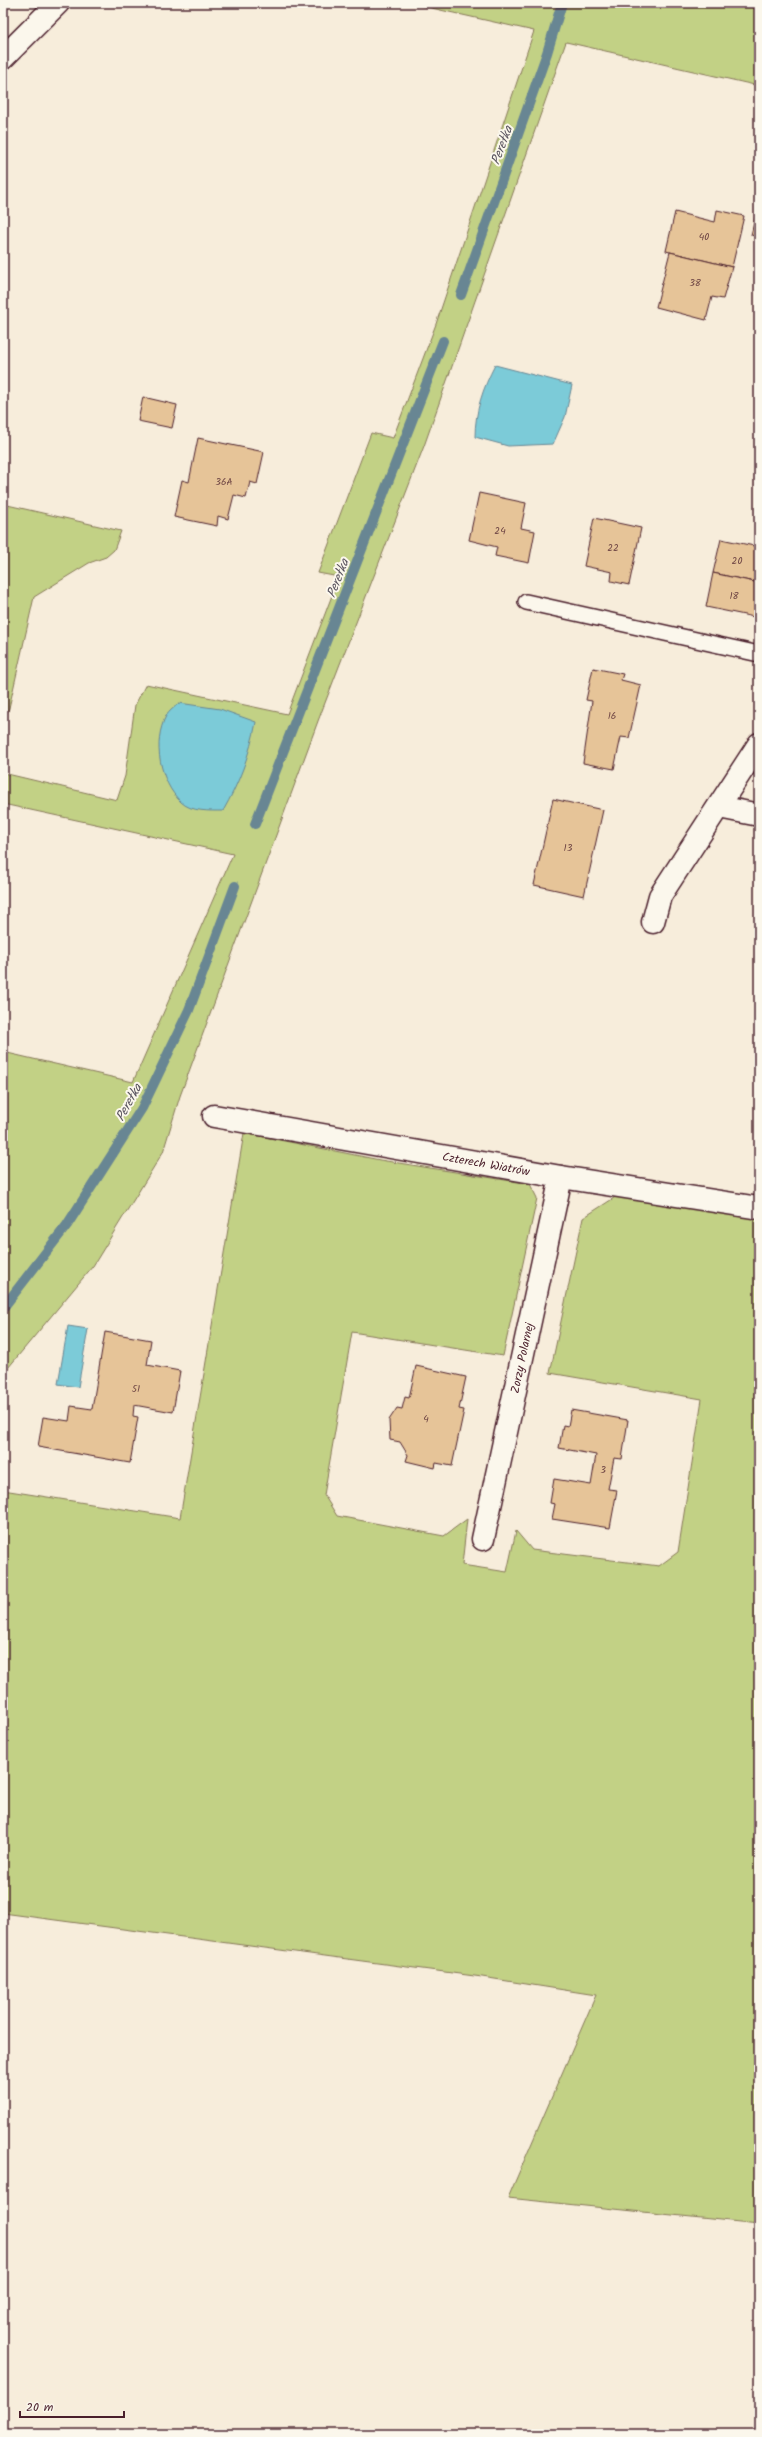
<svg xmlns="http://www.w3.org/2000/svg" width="762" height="2437" font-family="Kalam,sans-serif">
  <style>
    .green { fill: #c2d185; stroke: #867858 }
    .water { fill: #7ccbd8; stroke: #688693 }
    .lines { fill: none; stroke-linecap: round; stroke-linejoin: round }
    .stream { stroke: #688693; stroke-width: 10 }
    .building { fill: #e6c498; stroke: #4a1f2b }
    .lane-casing { stroke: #4a1f2b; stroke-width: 18 }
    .street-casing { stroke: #4a1f2b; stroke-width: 25 }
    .secondary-casing { stroke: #4a1f2b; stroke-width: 25 }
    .lane { stroke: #fbf7ec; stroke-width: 15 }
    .street { stroke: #fbf7ec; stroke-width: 22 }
    .secondary { stroke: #fbf7ec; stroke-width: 22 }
    .labels { text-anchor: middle; stroke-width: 4; stroke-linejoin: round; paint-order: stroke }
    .number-label { font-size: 10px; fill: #714846 }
    .street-label { font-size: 12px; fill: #4a1f2b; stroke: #fbf7ec }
    .water-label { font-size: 13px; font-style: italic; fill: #59535f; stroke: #fbf7ec }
  </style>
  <rect width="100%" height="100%" fill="#f7eddb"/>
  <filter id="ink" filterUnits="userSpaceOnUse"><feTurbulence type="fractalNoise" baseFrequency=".025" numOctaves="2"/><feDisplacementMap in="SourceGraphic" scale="8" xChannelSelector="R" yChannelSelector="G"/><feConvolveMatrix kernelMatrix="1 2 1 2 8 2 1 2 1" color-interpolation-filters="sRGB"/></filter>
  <g filter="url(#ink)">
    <g class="green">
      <polygon points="409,3 759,3 759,86 566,42 424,446 318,721 180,1096 163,1152 93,1266 3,1374 3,1052 133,1082 233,854 3,804 3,773 117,800 125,776 135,705 146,684 287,714 339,577 318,573 371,433 393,438 436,324 534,31"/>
      <polygon points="3,504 121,531 114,550 106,557 89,563 34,597 9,708 3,722"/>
      <polygon points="244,1133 380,1160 530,1184 537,1198 503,1356 352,1332 324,1495 337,1516 444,1536 467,1519 462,1565 507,1572 516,1531 532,1550 659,1566 678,1552 702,1399 550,1373 583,1218 617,1196 759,1218 759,2224 508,2198 596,1995 482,1977 3,1913 3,1490 180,1518"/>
    </g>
    <g class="water">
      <path d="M495,365L572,385L565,417L553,444L508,446L475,437C475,411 483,388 495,365Z"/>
      <path d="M179,703L220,709L256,722C250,754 239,783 223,811C210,811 191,812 181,802C160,782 152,742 166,716C169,711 175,707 179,703Z"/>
      <polygon points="68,1326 88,1329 78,1387 58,1384"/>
    </g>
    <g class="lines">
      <g class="stream">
        <polyline points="461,295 547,53 562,3"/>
        <polyline points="255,824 443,341"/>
        <polyline points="3,1308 67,1225 142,1108 189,1010 235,886"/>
      </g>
    </g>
    <g class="building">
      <polygon points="759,202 759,237 751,235"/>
      <polygon points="717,210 744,216 732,267 666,251 675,212 715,222"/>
      <polygon points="670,252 732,267 723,299 712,297 706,320 656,307"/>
      <polygon points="143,397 177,405 172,428 138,421"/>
      <polygon points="198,438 264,452 257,484 250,482 246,498 234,495 228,519 218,516 217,526 174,517 182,480 189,482"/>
      <polygon points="479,493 526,503 521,528 535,531 529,563 495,556 497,547 469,540"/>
      <polygon points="594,518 641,528 629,585 611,581 612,572 584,566"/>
      <polygon points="721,539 759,547 759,583 713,573"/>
      <polygon points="713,573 759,583 759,618 706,607"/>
      <polygon points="593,668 623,674 621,680 641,685 629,738 621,737 614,769 583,763 592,701 586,700"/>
      <polygon points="553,799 603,810 584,896 534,885"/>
      <polygon points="105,1332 151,1340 147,1365 180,1371 173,1412 134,1405 133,1416 138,1417 130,1463 38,1447 43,1417 69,1421 71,1406 92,1409"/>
      <polygon points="416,1366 466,1377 459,1409 464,1410 452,1466 436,1463 435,1468 406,1461 408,1455 400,1442 390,1440 389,1420 397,1408 402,1409 405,1397 409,1398"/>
      <polygon points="571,1410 628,1420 622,1459 614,1458 608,1489 617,1490 610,1528 552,1519 555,1504 550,1503 554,1479 591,1485 596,1455 559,1448 563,1425 568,1426"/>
    </g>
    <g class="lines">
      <defs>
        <polyline id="lane" points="526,602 759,654"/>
        <g id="street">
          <polyline points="719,807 759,815"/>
          <polyline points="653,922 660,896 759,744"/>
          <polyline points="214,1116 561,1177 759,1208"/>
          <polyline points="483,1539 561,1177"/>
        </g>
        <polyline id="secondary" points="3,58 58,3"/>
      </defs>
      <use href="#lane" class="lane-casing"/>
      <use href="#street" class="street-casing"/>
      <use href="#secondary" class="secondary-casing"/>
      <use href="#lane" class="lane"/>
      <use href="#street" class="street"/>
      <use href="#secondary" class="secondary"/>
    </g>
  </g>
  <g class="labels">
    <g class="number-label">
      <text x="704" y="240">40</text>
      <text x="695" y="286">38</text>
      <text x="224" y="485">36A</text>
      <text x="500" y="534">24</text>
      <text x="613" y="551">22</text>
      <text x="737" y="564">20</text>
      <text x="734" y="599">18</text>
      <text x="612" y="719">16</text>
      <text x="568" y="851">13</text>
      <text x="136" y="1392">51</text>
      <text x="426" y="1422">4</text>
      <text x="603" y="1473">3</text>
    </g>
    <g class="street-label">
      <text transform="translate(486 1164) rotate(10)" y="4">Czterech Wiatrów</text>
      <text transform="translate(522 1358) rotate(-78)" y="4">Zorzy Polarnej</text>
    </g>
    <g class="water-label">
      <text transform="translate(501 145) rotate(-70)" y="5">Perełka</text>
      <text transform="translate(337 578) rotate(-69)" y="5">Perełka</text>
      <text transform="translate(128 1102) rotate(-61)" y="5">Perełka</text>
    </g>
  </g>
  <rect width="762" height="2437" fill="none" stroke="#fbf7ec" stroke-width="16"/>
  <rect x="8" y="8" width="746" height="2421" fill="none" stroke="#4a1f2b" stroke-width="1.5" filter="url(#ink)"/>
  <path d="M20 2411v6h104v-6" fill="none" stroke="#4a1f2b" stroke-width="2"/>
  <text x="26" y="2411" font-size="12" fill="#4a1f2b" stroke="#fbf7ec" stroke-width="3" paint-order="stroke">20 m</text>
</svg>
